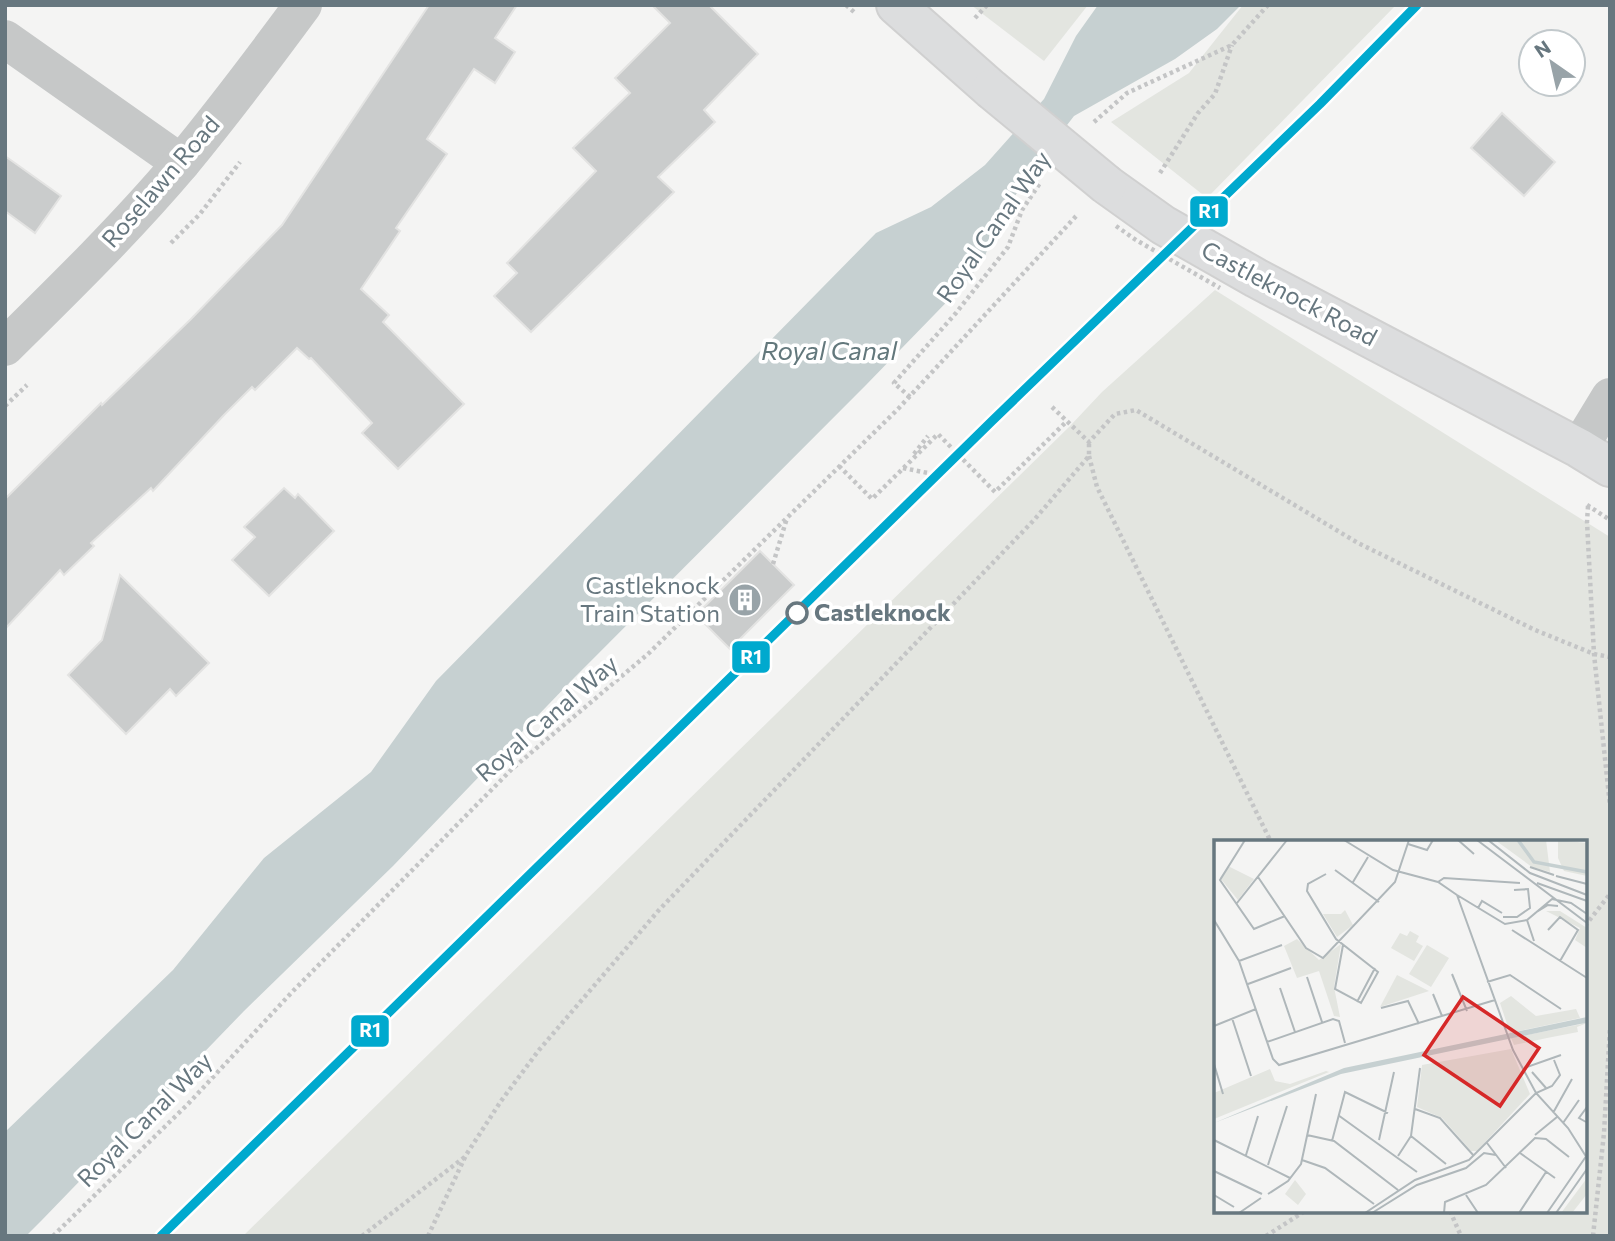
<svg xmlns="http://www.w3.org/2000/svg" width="1615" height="1241" font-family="Commissioner,sans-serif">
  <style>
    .green { fill: #e3e5e0; fill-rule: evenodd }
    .water { fill: #c6d0d1 }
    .building { fill: #cacccc; stroke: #e3e3e2; stroke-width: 2 }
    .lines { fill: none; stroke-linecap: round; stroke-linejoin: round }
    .secondary-casing { stroke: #d0d0d0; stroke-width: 42 }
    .path { stroke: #c4c5c6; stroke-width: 4.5; stroke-dasharray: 3.5 3.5; stroke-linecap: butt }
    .minor { stroke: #c6c8c8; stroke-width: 38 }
    .secondary { stroke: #dcddde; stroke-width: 38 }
    .secondary-bridge-casing { stroke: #d0d0d0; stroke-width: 42; stroke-linecap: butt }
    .path-bridge { stroke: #c4c5c6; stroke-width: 4.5; stroke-dasharray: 3.5 3.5; stroke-linecap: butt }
    .secondary-bridge { stroke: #dcddde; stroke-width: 38 }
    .rail-1-casing { stroke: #fff; stroke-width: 14 }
    .rail-1 { stroke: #00a9ce; stroke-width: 9 }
    .stop-dot { fill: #fff; stroke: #67777f; stroke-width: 3.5 }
    .labels { text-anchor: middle; stroke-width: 7; stroke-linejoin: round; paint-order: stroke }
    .street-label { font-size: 24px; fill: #67777f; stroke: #fff }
    .poi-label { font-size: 24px; fill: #67777f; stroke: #fff; text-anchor: end }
    .stop-label { font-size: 24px; font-weight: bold; fill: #67777f; stroke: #fff; text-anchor: start }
    .water-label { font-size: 26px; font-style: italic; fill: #63787c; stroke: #fff }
    .inset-river { fill: none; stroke: #c6d0d1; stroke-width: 3.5 }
    .inset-road { fill: none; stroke: #afb7ba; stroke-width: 2 }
    .view { fill: #d62828; fill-opacity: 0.15; stroke: #d62828; stroke-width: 3.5 }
    .inset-edge { fill: none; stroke: #67777f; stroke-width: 3.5 }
    .line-badge { stroke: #fff; stroke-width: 2.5 }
    .badge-label { font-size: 19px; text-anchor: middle; font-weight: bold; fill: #fff }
  </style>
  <rect width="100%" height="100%" fill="#f4f4f3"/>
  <g class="green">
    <polygon points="971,5 1088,5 1044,61"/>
    <polygon points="1243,5 1396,5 1207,198 1111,122 1189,73"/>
    <path d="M1215,290L1610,537V1236H243L1070,426L1102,392ZM1216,842H1585V1211H1216Z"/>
  </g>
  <polygon class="water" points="1098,5 1241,5 1217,29 1175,59 1074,116 1027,177 995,228 985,256 968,280 866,385 574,678 393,866 244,1011 42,1220 26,1236 5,1236 5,1132 173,970 264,858 371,772 436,681 876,233 931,207 985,165 1044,99 1076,36"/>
  <g class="building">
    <polygon points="429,5 517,5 495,38 515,52 495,83 474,69 427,139 447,154 396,228 400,231 361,289 389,315 383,322 464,404 398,469 362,433 372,423 311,358 309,359 297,348 255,390 252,387 224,415 153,491 151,488 91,543 94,546 64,575 60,570 5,629 5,499 101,403 102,405 191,319 282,225"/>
    <polygon points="652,5 709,5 758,54 704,110 715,122 658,177 674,192 531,332 494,296 517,273 507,263 596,171 573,148 630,93 615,78 670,23"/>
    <polygon points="1502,113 1555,162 1524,196 1471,148"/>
    <polygon points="5,156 61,196 35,233 5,211"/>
    <polygon points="284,488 295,498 298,494 334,531 269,596 232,560 255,537 244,527"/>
    <polygon points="760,551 794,585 730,649 696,615"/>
    <polygon points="120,575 209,663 176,696 170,689 126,734 68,675 102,640"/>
  </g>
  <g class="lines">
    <defs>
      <g id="secondary">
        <polyline points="896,5 991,89"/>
        <polyline points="1107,185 1163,225 1256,278 1579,448 1610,467"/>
      </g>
    </defs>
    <use href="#secondary" class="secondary-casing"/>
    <g class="path">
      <polyline points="846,5 854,12"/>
      <polyline points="975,18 987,5"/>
      <polyline points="1094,122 1127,93 1232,45 1268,5"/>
      <polyline points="1160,173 1198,113 1215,94 1232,45"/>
      <polyline points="171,243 200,214 240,162"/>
      <polyline points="910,397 894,383 956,313 1008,247 1022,210 1040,183"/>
      <polyline points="5,406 27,385"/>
      <polyline points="1052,407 1089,442 1115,414 1136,410 1358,543 1535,630 1594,654 1610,657"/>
      <polyline points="914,454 928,436"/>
      <polyline points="1089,456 1097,487 1271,842"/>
      <polyline points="839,466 872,499 938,434 995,492 1066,422"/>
      <polyline points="903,468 928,473"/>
      <polyline points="1587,505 1610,520"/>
      <polyline points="1588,506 1587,522 1594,654 1610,806"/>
      <polyline points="773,564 787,518"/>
      <polyline points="1585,926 1610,894"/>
      <polyline points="1450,1211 1461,1236"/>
      <polyline points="53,1236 188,1104 293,991 513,768 648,654 898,409 1078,214"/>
      <polyline points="362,1236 466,1156"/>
      <polyline points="428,1236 466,1155 501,1101 539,1050 659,910 1034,520 1089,456 1089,442"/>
      <polyline points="1266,1236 1305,1211"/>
      <polyline points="1593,1236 1604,1133 1610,1027"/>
    </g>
    <g class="minor">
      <polyline points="5,39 181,163"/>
      <path d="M5,347C66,287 127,227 182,162C224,111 264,58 303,5"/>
      <polyline points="1579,448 1610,397"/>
    </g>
    <use href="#secondary" class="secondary"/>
    <defs>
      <polyline id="secondary-bridge" points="991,89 1107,185"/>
    </defs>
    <use href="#secondary-bridge" class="secondary-bridge-casing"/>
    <polyline class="path-bridge" points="1116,226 1136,240 1220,288"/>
    <use href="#secondary-bridge" class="secondary-bridge"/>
    <defs>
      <polyline id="rail-1" points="161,1236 992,421 1320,104 1417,5"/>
    </defs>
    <use href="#rail-1" class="rail-1-casing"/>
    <use href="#rail-1" class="rail-1"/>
  </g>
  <defs>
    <symbol id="building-disc" viewBox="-11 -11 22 22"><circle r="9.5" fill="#98a3a8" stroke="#fff"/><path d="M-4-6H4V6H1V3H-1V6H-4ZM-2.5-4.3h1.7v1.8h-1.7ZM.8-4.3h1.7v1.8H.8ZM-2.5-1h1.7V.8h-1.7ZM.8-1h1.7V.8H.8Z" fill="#fff"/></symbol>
  </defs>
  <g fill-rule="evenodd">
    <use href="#building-disc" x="726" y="581" width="38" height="38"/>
  </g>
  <circle class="stop-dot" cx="797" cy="613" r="10"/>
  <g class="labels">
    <g class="street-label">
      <text transform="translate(161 182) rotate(-49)" y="8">Roselawn Road</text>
      <text transform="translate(994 227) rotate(-55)" y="8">Royal Canal Way</text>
      <text transform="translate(1289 294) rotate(28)" y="8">Castleknock Road</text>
      <text transform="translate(547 719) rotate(-41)" y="8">Royal Canal Way</text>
      <text transform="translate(145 1120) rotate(-45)" y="8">Royal Canal Way</text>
    </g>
    <g class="poi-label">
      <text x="720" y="594">Castleknock<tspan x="720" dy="28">Train Station</tspan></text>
    </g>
    <g class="stop-label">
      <text x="814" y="621">Castleknock</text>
    </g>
    <g class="water-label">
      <text x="829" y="360">Royal Canal</text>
    </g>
  </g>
  <g transform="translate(1214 840)">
    <rect width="373" height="373" fill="#f4f4f3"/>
    <path d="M281,0H332L336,32L318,27ZM344,0L373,3V36L350,31L344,18ZM14,26L40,39L24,60L6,38ZM131,70L139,85L123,97L109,74H127ZM332,71H346L373,88V108L361,100L366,88ZM196,91L205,96L202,102L209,106L200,121L177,108L186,93L193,96ZM83,99L105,120L127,104L120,147L126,177L120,176L105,131L83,138L70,106ZM213,105L235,118L217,147L195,134ZM183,135L215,151L166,167ZM297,156L322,176L362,169L366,178L296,193L286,163ZM373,183L363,187L364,192L333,198L300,205L297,198ZM297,209L316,254L263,311H257L228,278L203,267L208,225ZM56,229L61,241L76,244L112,231L115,232L0,279V253ZM373,338V354L358,373H347ZM81,340L92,354L84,365L71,354Z" fill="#e3e5e0"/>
    <path d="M373,177V183L366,184L127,234L0,283L130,228Z" fill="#c6d0d1"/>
    <path class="inset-river" d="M304,0L320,22L373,32"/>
    <path class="inset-road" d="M31,0L6,40L40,89L71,76M130,0L179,30L224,42L243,55M244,0L260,14M263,0L373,83M274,0L316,33L373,55M194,4L213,10L219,0M316,27L340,35M121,30L165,62M112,34L94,44L93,51L122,99L164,132L147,163L121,149L129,105M342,36L373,44M44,37L92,108L109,118L181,42L195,0M139,42L154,17M224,42L230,38L306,43M323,43L373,61M243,55L299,210L322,253L354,288L373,318M243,55L291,84L313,80L338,59L357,63L373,74M23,63L73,0M264,68L268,61L288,73M321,73L334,65L344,66M289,77H303L316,68L314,49L300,50M0,80L25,121L59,219L65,225L281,160M313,80L320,101M298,90L373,138M334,90L346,77L364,90L346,121M25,121L68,105M238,134L253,171M93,137L108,182M273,142L296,135L347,169M34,144L77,128M66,148L81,192M219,154L228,176M143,162L161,128M167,168L194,161L205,184M18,178L37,236M0,186L42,169M53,202L119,179L125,181L131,203M0,224L9,254M310,228L347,215M318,232L332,248M201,269L226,278L260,316M339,273L358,239M124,275L203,332M372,282L365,278L373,267M349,283L365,260M93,295L120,301L184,350M321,295L343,277M197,296L232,324M0,300L76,338M165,300L180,232M118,301L131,252L174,273M273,303L292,328M306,313L341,338M32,315L44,276M184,316L197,296L206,228M88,320L111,328L160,364M54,325L73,266M0,331L48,354M54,354L74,341L87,324L102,254M0,355L20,367M252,355L264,373M25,373L47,358M151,373L201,340L255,320L322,253L338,246L346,235L340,220M158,373L203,345L252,328L270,313L282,315M230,373L231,362L272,345L321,298L332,299L355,317M305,373L332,332M333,373L373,315M342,373L373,329"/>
    <path class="view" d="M249,157L325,208L286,266L210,215Z"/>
    <rect width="373" height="373" class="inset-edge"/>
  </g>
  <g class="line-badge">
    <rect x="1189" y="195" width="40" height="33" rx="7" fill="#00a9ce"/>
    <rect x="731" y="640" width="40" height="34" rx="7" fill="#00a9ce"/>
    <rect x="350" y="1014" width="40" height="34" rx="7" fill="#00a9ce"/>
  </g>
  <g class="badge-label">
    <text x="1209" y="218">R1</text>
    <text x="751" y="664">R1</text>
    <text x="370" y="1037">R1</text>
  </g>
  <rect width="1615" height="1241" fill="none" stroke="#67777f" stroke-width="14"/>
  <g transform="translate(1552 63) rotate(326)"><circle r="33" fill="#ffffff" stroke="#c2c9cc" stroke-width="2"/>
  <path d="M0-5L12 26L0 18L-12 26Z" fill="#98a3a8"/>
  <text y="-10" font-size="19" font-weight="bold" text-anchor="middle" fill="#67777f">N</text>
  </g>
</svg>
